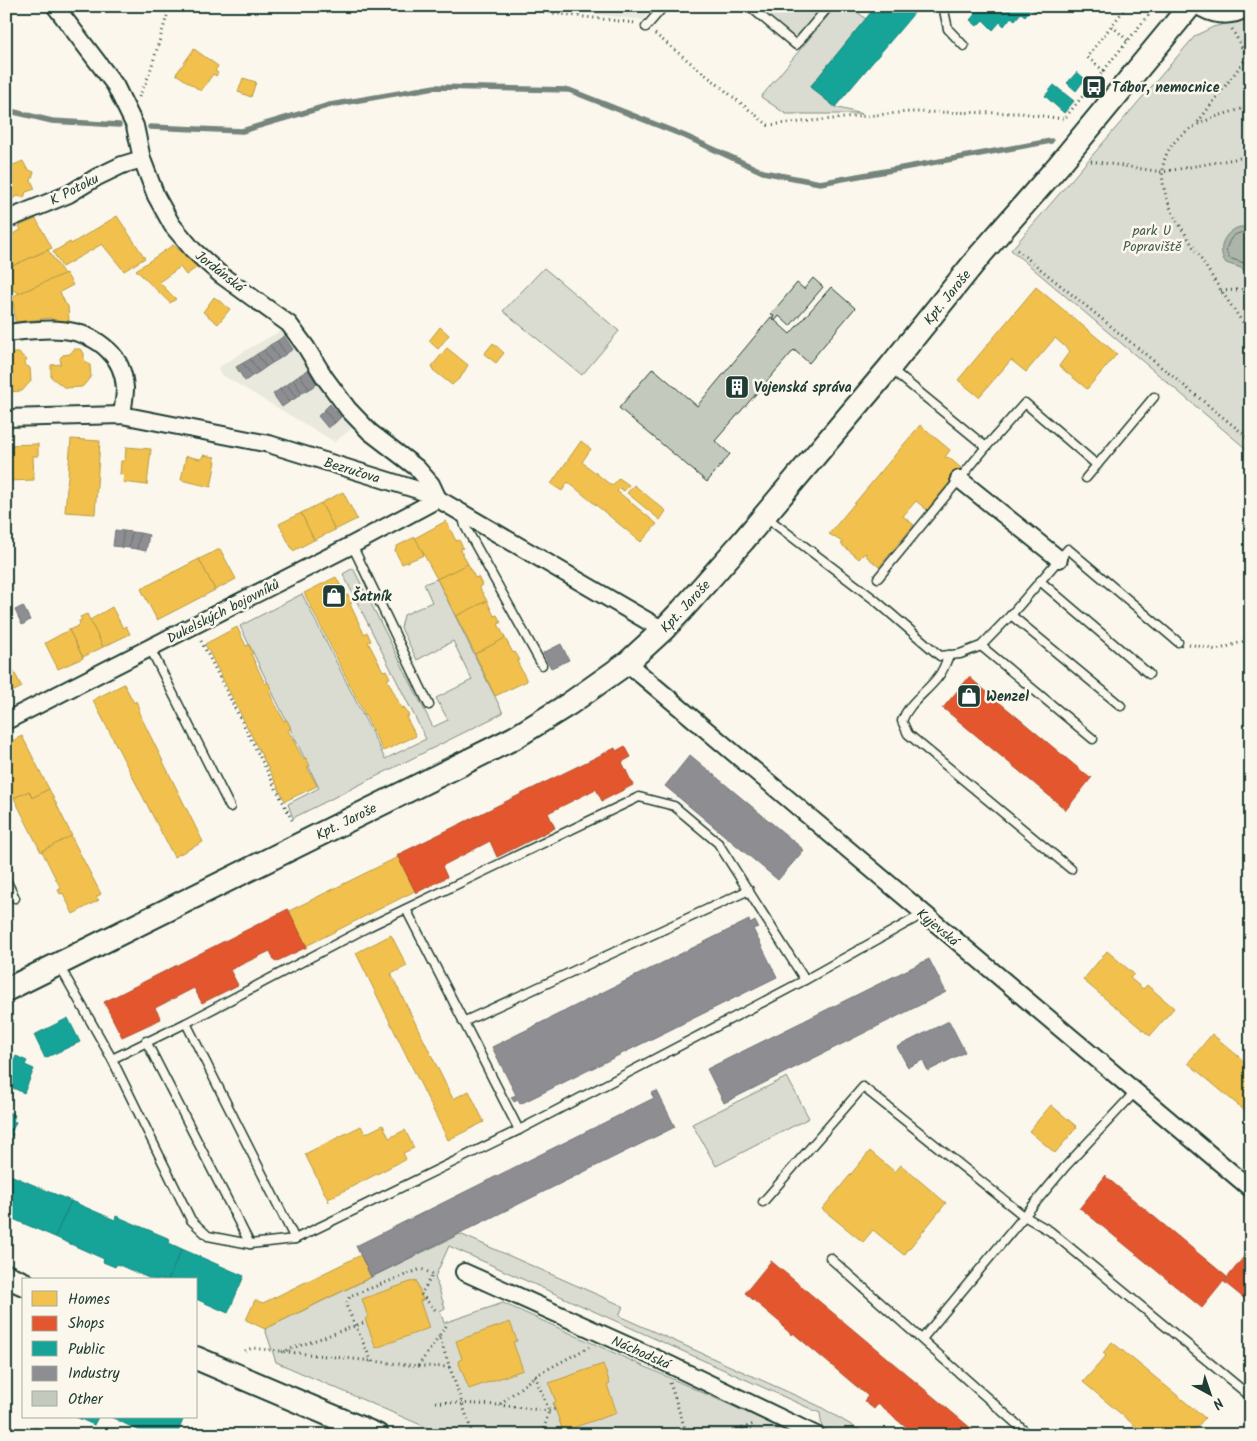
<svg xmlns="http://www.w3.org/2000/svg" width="1257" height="1441" font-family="Kalam,sans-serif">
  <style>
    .built { fill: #eae9de }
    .green { fill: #dbdcd1; stroke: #7d8c82 }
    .water { fill: #adb4aa; stroke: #74847b }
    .homes { fill: #f2c14e; stroke: #b39946 }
    .shops { fill: #e4572e; stroke: #a94f30 }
    .public { fill: #17a398; stroke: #19847a }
    .industry { fill: #8d8d92; stroke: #6c7576 }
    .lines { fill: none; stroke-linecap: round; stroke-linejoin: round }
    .shore { stroke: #586d63; stroke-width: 1 }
    .stream { stroke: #74847b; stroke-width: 5.5 }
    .building { fill: #c4c9be; stroke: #1f3d34 }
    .lane-casing { stroke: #1f3d34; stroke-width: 11 }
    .street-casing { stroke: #1f3d34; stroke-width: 20 }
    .secondary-casing { stroke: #1f3d34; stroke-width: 26 }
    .path { stroke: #1f3d34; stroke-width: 3; stroke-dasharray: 1 4; stroke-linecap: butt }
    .lane { stroke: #fbf7ec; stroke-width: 8 }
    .street { stroke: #fbf7ec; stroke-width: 16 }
    .secondary { stroke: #fbf7ec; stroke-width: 22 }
    .labels { text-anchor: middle; stroke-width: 5; stroke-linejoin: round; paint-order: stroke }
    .poi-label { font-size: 14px; font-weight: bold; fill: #1f3d34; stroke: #fbf7ec; text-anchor: start }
    .street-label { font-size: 14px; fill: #1f3d34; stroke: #fbf7ec }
    .park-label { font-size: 14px; fill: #455d53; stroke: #fbf7ec }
  </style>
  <rect width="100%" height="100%" fill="#fbf7ec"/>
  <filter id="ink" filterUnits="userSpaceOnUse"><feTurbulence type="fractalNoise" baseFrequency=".02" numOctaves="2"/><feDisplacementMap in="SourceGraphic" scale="10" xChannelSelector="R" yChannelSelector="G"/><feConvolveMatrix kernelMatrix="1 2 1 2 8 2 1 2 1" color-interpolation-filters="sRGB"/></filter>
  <g filter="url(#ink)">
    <g class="built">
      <polygon points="525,6 653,6 643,20"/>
      <polygon points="284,329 355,426 335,442 222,375 218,368 248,349"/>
    </g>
    <g class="green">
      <polygon points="755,6 824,6 796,40"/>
      <polygon points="836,6 850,6 866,19 810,87 835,107 862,114 786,114 761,97"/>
      <polygon points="1243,19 1251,20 1251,453 1011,250 1195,36 1213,27"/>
      <polygon points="544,268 619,331 582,375 503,311"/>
      <polygon points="353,568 433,727 448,720 436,698 472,680 453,641 417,660 401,628 404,615 432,602 424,584 437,579 503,713 293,818 288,804 319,788 240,626 302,594 385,759 426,739 343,574"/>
      <polygon points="787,1077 809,1118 716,1166 692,1124"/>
      <polygon points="460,1234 623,1306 619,1316 819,1406 868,1435 838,1435 822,1428 820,1413 449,1246 435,1277 445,1308 440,1311 444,1323 503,1303 797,1435 605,1435 601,1433 598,1435 444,1435 276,1362 265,1329"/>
    </g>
    <path class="water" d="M1240,227H1251V276L1241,268L1226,263C1216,250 1224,231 1240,227Z"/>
    <g class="homes">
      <polygon points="194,49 218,66 215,71 218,73 216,76 213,74 201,91 176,74"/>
      <polygon points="243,78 256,82 251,97 238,92"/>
      <polygon points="23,161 27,169 34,172 31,180 35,189 26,192 24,198 18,196 7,201 6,168"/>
      <polygon points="117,216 145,258 124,271 102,244 62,267 53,252 70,242 71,244"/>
      <polygon points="36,219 52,248 12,266 6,264 6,237 21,230 19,226"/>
      <polygon points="173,245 199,266 186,275 180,267 159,282 176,299 170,303 136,270"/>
      <polygon points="48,250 64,274 20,293 14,291 8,277 12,266"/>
      <polygon points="66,273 73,285 60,292 65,303 68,306 69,321 52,322 51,318 15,322 13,296"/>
      <polygon points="1036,287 1117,354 1087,389 1059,366 1070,351 1055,338 1026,372 1011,360 979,397 958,380"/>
      <polygon points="214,297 230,309 218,324 203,312"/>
      <polygon points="440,327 449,335 438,349 429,341"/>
      <polygon points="493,343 504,353 496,363 484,354"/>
      <polygon points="447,348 468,365 461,377 452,385 433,370 432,366"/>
      <polygon points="74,349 80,349 84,353 84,360 90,365 91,377 82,387 65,388 51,377 51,365 61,364 60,358 63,355 70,354"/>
      <polygon points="13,353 19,353 27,360 24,364 30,368 31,381 22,391 6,392 6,358 10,358"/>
      <polygon points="920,425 950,450 945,457 947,458 948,457 961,468 927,510 916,501 903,516 914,525 879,567 865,555 867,554 865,553 859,559 841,544 843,543 839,540 829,534"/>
      <polygon points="71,439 100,441 95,514 65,512"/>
      <polygon points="581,441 591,449 582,462 612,486 619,478 629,485 624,491 620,488 617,491 657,524 641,542 568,482 562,491 551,484"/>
      <polygon points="38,444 38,456 33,456 34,480 7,481 6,445"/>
      <polygon points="126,447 151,449 147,485 123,482 124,475 120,474 121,461 125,461"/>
      <polygon points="203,455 215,457 214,461 216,461 211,487 181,480 186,456 200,459 202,458"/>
      <polygon points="634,485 666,511 660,520 627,493"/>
      <polygon points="343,492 357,519 335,530 321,503"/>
      <polygon points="321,503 335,530 314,540 301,513"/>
      <polygon points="301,513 314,540 293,551 279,524"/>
      <polygon points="446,521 456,541 459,540 463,548 460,549 468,564 437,579 415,538"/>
      <polygon points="415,537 424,555 402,564 395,551 397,546"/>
      <polygon points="220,549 236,579 215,590 199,559"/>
      <polygon points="199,559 215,590 157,620 141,589"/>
      <polygon points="468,564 475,578 478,577 482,585 479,587 487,601 456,616 437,579"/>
      <polygon points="336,577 346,596 348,595 352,603 350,604 364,634 367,632 371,641 368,642 383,671 386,670 390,678 387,679 402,709 404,707 409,716 406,717 416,736 383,751 304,593"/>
      <polygon points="487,601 494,616 497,615 501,623 498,624 505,638 475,654 456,616"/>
      <polygon points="112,607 123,628 126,626 130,634 103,647 90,620"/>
      <polygon points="87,614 103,647 83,657 69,630 80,625 79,621 82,620 80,617"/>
      <polygon points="237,627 246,646 249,645 253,653 251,654 265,684 268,682 272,691 269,692 284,721 287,720 291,728 288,730 303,759 306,758 310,766 307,767 317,786 285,801 205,644"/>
      <polygon points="69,630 83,658 58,669 45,643"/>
      <polygon points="505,638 513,653 515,652 520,660 517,661 527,681 495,696 475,654"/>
      <polygon points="7,659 22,687 6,695 6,660"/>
      <polygon points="124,684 134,703 136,701 140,710 138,711 203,842 174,857 93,700"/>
      <polygon points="22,736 49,789 32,798 29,791 14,798 6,783 6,744"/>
      <polygon points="49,789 72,836 41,852 14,798 29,791 32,798"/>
      <polygon points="71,836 101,894 96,897 99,900 73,914 63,893 60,894 58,890 61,889 42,851"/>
      <polygon points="398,857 415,891 306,946 289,911"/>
      <polygon points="391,935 407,966 391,974 453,1099 469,1091 484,1122 448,1140 356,953"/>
      <polygon points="1107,951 1134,974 1130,978 1143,989 1147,985 1174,1008 1150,1036 1083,980"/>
      <polygon points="1212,1034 1251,1067 1251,1116 1188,1063"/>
      <polygon points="1051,1105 1077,1127 1055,1153 1029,1131"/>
      <polygon points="383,1125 389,1138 405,1130 414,1148 403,1153 406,1159 328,1199 329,1202 305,1154 361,1126 365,1134"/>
      <polygon points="870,1151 895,1172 901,1165 946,1203 904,1255 873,1230 863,1242 822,1209"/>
      <polygon points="361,1255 371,1277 265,1329 246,1320 255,1300 263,1303"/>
      <polygon points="416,1280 423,1300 420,1301 429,1328 376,1348 365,1319 368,1317 362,1299"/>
      <polygon points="510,1322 517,1341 513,1342 523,1370 469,1389 458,1361 462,1359 456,1341"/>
      <polygon points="1112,1342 1205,1418 1190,1435 1146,1435 1083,1382 1106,1356 1103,1353"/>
      <polygon points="603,1364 610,1384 607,1385 617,1413 563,1431 553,1403 556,1402 549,1383"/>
      <polygon points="35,1427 52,1435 32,1435"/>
    </g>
    <g class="shops">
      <polygon points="970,676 969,677 1090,778 1092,777 1065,811 1065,809 943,708 942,709"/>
      <polygon points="625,746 631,757 622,762 633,785 602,801 596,789 548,813 555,828 497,857 490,841 442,866 447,877 416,893 397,855 615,748 616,751"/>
      <polygon points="288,909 307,947 275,962 270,951 230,970 238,985 202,1003 194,988 155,1008 161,1019 122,1037 104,1002"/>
      <polygon points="1106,1175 1106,1177 1227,1277 1202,1308 1080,1208 1079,1209"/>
      <polygon points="1250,1249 1251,1252 1251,1304 1224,1282"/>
      <polygon points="771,1261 979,1435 915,1435 878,1404 874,1409 864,1401 868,1396 793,1333 792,1335 782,1326 783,1325 745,1293"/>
    </g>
    <g class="public">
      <polygon points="876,6 920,6 835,107 810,87"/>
      <polygon points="967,6 1040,6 1035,12 1031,8 1025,16 1021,13 1015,20 1011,17 1004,26 1000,22 993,30 983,20 977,26 970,20 975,14"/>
      <polygon points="1077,72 1085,79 1076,91 1067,83"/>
      <polygon points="1054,85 1074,101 1064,113 1045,96"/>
      <polygon points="68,1018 80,1042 45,1058 34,1035"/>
      <polygon points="16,1056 27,1061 25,1065 34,1069 24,1093 11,1087 6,1099 6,1057 14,1061"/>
      <polygon points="6,1111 15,1115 13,1121 16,1122 11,1133 13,1134 8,1143 6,1143"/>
      <polygon points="8,1174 71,1201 55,1237 6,1216 6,1178"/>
      <polygon points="71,1201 115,1220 116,1216 170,1239 169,1243 182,1249 168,1280 153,1280 117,1264 115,1267 103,1262 104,1259 55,1237"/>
      <polygon points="182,1249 244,1276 228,1313 196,1299 196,1280 168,1280"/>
      <polygon points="76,1417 98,1417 94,1425"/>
      <polygon points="111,1417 184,1417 177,1435 148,1435"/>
    </g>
    <g class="industry">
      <polygon points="284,336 293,349 286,354 277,341"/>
      <polygon points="277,341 286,354 279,359 270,345"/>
      <polygon points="270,345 279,359 272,363 264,350"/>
      <polygon points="264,350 272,363 266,367 257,354"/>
      <polygon points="257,354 266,367 259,372 250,359"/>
      <polygon points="250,359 259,372 252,376 243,363"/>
      <polygon points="243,363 252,376 245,381 236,367"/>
      <polygon points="308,370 317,384 309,389 300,375"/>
      <polygon points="300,375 309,389 302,393 293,380"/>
      <polygon points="293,380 302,393 296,398 287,384"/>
      <polygon points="287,384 296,398 289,402 280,389"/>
      <polygon points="280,389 289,402 282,407 273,394"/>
      <polygon points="330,404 341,417 335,423 324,410"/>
      <polygon points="324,410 335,423 328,428 318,416"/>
      <polygon points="115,530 124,531 121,547 113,546"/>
      <polygon points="124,531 132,532 129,548 121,547"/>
      <polygon points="132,532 140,533 137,549 129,548"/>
      <polygon points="140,533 149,535 146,551 137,549"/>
      <polygon points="23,606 30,620 22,625 15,610"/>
      <polygon points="561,644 569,660 551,668 543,653"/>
      <polygon points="690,755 804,850 778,880 665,786"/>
      <polygon points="749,920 750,924 755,921 758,927 753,929 777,977 520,1104 518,1100 514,1102 511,1097 516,1095 492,1047"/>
      <polygon points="929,959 946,992 724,1103 707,1069"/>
      <polygon points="949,1021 965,1052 928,1071 923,1060 908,1067 897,1047"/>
      <polygon points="657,1091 675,1127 371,1277 356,1246 654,1098 651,1093"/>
    </g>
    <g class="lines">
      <path class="shore" d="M1251,232C1236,232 1230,235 1226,250L1229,258L1244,263L1251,269"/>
      <g class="stream">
        <polyline points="6,110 52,121 119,125"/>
        <polyline points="150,127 242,131 330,105 435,87 569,90 685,136 763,172 820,183 1051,141"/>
      </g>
    </g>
    <g class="building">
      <polygon points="813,278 823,287 790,326 779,316 775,321 771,318 774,316 771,314 797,283 804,289"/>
      <polygon points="831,287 855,308 809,363 794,350 715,441 730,454 707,482 619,408 653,368 697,406 771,317 790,334"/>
    </g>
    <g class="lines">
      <defs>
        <g id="lane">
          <polyline points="749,6 796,45 829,6"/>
          <polyline points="943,6 948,29 964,46"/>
          <polyline points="646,27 664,6"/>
          <polyline points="986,447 1025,403 1097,465 1154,397"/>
          <polyline points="1086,478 1097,465"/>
          <polyline points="462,514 465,526 542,665"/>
          <polyline points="766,517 875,600 940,656 960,654 981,646 1011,615 1068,549 1178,642"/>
          <polyline points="352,545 429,705"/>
          <polyline points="878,578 986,447 891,369"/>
          <polyline points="1040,581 1149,674"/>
          <polyline points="1011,615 1121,706"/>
          <polyline points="981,646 1093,739"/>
          <polyline points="150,648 230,807"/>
          <path d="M949,655C946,663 943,671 938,677C926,693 909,702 902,721L908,734L1071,869"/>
          <polyline points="6,880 15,898"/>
          <polyline points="406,909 519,1130"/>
          <polyline points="60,967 112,1059"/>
          <polyline points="805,980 718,843 674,806 639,797 370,926 186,1023 112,1059 191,1220 208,1236 250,1244 295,1239 519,1130 805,980 923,914"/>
          <polyline points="463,1022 749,890"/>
          <polyline points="186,1023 295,1239"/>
          <polyline points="146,1041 250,1244"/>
          <polyline points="763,1202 863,1087 1024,1216 1050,1231 1251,1397"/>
          <polyline points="830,1258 1029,1435"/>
          <polyline points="922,1339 1065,1167 1135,1092"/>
        </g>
        <g id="street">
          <polyline points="55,6 115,85 135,126 142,159 156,196 172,225 193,250 221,275 289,324 306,347 325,378 348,409 370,432 417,468 431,484 438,499"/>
          <polyline points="6,220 69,194 97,177 122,165 142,159"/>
          <path d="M6,333C42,329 80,323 108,350C119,360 124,373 125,388C125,397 123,406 122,415"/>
          <polyline points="6,418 122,415 269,444 418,490 438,499 663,630"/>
          <polyline points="959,479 1059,559"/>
          <polyline points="627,663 1251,1189"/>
          <polyline points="6,721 352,545 438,499"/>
          <polyline points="464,1272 662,1361 816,1435"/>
        </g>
        <g id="secondary">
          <path d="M1204,6C1217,13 1232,14 1245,6"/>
          <polyline points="6,990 514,738 569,704 627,663 663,630 682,610 743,541 890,367 981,254 1058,166 1190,6"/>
          <polyline points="6,1276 24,1284"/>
          <polyline points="196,1358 377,1435"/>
        </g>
      </defs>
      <use href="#lane" class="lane-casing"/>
      <use href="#street" class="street-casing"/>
      <use href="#secondary" class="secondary-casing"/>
      <g class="path">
        <polyline points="494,6 635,23"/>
        <polyline points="1112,26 1128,41"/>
        <polyline points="1232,29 1251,64"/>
        <polyline points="655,34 768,125 909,112 1021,113 1064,119 1156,6"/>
        <polyline points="1104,71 1087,57 1127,6"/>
        <polyline points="139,97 149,75 170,6"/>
        <path d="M1251,107C1202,118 1144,138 1168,202C1174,218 1185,233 1194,248C1212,277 1231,306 1251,334"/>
        <polyline points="1198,122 1247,57"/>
        <polyline points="1091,161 1162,172 1251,156"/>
        <polyline points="1017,250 1251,440"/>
        <polyline points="1221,291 1251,289"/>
        <polyline points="201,641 293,822"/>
        <polyline points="1189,644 1217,650 1251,639"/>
        <polyline points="446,1326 439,1336 473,1435"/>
        <polyline points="245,1351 252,1348 418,1366 451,1367"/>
        <polyline points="282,1352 366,1322"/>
        <polyline points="372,1362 346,1305 350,1296 421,1269 433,1274 421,1294 437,1312"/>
        <polyline points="418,1366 439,1337"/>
        <polyline points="535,1376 549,1411 542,1435"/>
        <polyline points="670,1383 687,1435"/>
        <polyline points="436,1402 499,1405 535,1376 589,1347"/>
        <polyline points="499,1405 549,1411 555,1409"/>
        <polyline points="723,1435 754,1424"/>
      </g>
      <use href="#lane" class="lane"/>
      <use href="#street" class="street"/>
      <use href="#secondary" class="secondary"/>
    </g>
  </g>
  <defs>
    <symbol id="bus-square" viewBox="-11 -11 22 22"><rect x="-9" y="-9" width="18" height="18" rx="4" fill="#1f3d34" stroke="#fbf7ec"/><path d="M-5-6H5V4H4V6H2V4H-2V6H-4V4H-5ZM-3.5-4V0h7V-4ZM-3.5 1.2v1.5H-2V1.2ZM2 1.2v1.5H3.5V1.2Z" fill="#fff"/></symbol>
    <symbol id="building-square" viewBox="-11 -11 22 22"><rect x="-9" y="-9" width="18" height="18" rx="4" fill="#1f3d34" stroke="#fbf7ec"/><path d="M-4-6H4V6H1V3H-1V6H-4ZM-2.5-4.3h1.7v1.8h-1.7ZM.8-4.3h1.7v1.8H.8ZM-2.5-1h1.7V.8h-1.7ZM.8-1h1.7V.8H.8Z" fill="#fff"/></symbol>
    <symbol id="shop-square" viewBox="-11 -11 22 22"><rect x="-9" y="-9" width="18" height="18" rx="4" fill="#1f3d34" stroke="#fbf7ec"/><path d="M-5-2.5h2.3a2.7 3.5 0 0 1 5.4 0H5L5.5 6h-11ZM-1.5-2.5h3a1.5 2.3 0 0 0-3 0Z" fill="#fff"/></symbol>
  </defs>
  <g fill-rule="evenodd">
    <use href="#bus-square" x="1080" y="73" width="28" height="28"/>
    <use href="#building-square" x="723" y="373" width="28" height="28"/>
    <use href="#shop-square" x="320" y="582" width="28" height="28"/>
    <use href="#shop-square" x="955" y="682" width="28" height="28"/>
  </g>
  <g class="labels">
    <g class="poi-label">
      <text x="1112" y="92">Tábor, nemocnice</text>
      <text x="754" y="392">Vojenská správa</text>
      <text x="352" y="601">Šatník</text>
      <text x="986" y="701">Wenzel</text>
    </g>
    <g class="street-label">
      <text transform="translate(74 189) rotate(-27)" y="5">K Potoku</text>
      <text transform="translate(220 271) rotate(38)" y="5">Jordánská</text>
      <text transform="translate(947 297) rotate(-51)" y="5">Kpt. Jaroše</text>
      <text transform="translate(352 470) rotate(17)" y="5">Bezručova</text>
      <text transform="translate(685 606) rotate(-47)" y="5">Kpt. Jaroše</text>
      <text transform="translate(223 611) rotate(-27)" y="5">Dukelských bojovníků</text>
      <text transform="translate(346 821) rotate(-26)" y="5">Kpt. Jaroše</text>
      <text transform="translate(938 927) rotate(40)" y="5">Kyjevská</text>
      <text transform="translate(641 1352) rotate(24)" y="5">Náchodská</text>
    </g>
    <g class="park-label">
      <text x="1152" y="235">park U<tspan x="1152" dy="16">Popraviště</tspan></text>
    </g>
  </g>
  <rect width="1257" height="1441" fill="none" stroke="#fbf7ec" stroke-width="25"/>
  <rect x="12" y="12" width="1232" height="1416" fill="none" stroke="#1f3d34" stroke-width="2" filter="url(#ink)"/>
  <rect x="22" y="1278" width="175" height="140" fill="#fbf7ec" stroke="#a3ada2"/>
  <rect x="32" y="1291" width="25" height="15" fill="#f2c14e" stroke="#a3ada2"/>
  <text x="68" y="1304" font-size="15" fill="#1f3d34">Homes</text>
  <rect x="32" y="1316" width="25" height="15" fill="#e4572e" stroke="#a3ada2"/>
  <text x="68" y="1328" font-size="15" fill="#1f3d34">Shops</text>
  <rect x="32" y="1341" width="25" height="15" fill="#17a398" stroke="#a3ada2"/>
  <text x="68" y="1354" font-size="15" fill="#1f3d34">Public</text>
  <rect x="32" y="1366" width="25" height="15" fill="#8d8d92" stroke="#a3ada2"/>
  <text x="68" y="1378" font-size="15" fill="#1f3d34">Industry</text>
  <rect x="32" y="1391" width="25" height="15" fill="#c4c9be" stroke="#a3ada2"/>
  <text x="68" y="1404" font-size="15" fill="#1f3d34">Other</text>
  <g transform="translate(1210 1394) rotate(140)" stroke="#fbf7ec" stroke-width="4" paint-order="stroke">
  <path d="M0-4L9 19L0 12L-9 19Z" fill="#1f3d34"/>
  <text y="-8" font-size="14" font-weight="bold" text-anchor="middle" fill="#1f3d34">N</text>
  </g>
</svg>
